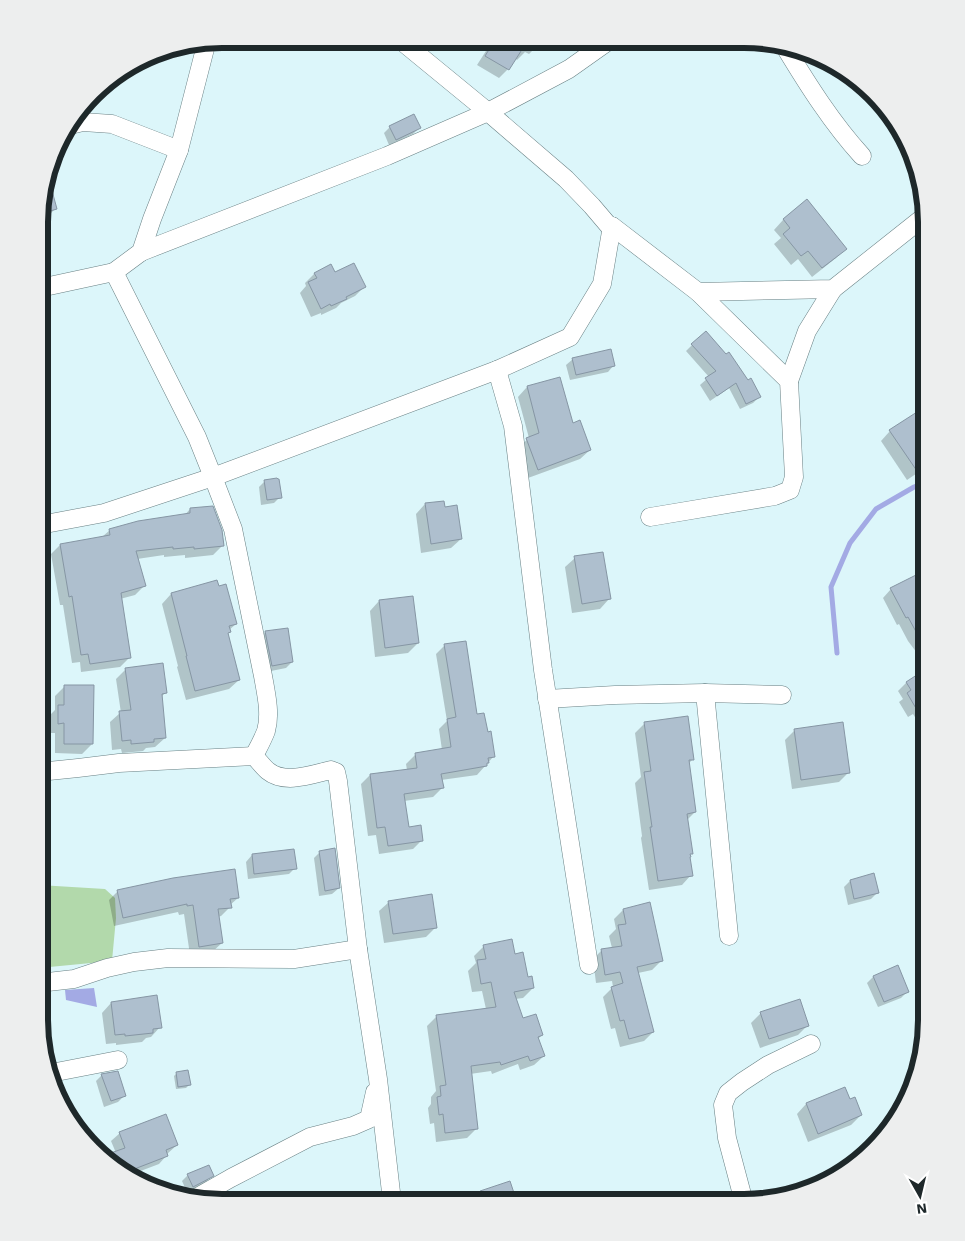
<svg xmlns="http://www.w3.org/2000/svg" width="965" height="1241" font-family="'Work Sans',sans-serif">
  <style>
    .green { fill: #b2d9ab }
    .water { fill: #a3aae4 }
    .shadow { fill: #0003 }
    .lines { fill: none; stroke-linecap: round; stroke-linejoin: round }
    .stream { stroke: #a3aae4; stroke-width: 5 }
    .building { fill: #aebfce; stroke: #8696a4 }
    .minor-casing { stroke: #698084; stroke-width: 19 }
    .minor { stroke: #fff; stroke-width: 18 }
    .rim { fill: none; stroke: #1e282a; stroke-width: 6 }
  </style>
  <rect width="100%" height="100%" fill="#dcf6fa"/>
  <polygon class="green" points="39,885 105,889 115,898 116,918 112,961 39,968"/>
  <polygon class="water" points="94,988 97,1007 66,1000 65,990"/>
  <g class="shadow">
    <polygon points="493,40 541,40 538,45 529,54 525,52 517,60 515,58 508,69 499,78 477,65"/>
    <polygon points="390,127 419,128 413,134 389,145 384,133"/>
    <polygon points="47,178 56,208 49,215 42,217 44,223 40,226 40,197"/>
    <polygon points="807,201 845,248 836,258 812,277 798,259 791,265 774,244 781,238 774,230 783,220"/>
    <polygon points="331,266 334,274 364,287 355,296 341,303 336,308 321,315 321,313 311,317 300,293 306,286 305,283 314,274"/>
    <polygon points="692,345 759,397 753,403 740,409 729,388 710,401 700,385 709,377 686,351"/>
    <polygon points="573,359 614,365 608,372 570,380 566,365"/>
    <polygon points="559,379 572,424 590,450 580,459 528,478 517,449 529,438 518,397 527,387"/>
    <polygon points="917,414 926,427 926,467 907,480 881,441 890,431"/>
    <polygon points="265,481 280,497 274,503 261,505 259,487"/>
    <polygon points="425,504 461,539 451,548 421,553 416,514"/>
    <polygon points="190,509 222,546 213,555 185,558 185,555 164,557 164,555 137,559 144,586 135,595 120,599 129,658 120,667 81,672 80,662 72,663 63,605 60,605 51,554 60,545 102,537 110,530 184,516"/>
    <polygon points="575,558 609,599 600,609 572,613 565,567"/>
    <polygon points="926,571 926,665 908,641 899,624 897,625 883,598 891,589"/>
    <polygon points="216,582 236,624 229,630 229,632 227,634 239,680 229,689 186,700 177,667 178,666 162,604 171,594"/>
    <polygon points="379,601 418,643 408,653 375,657 370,611"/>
    <polygon points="265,632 292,662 286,668 266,672 259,639"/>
    <polygon points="445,645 494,756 477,775 441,780 442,788 433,797 404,801 408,828 422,840 413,849 379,854 376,835 368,836 361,784 370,775 407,770 406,764 415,755 442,750 439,729 447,721 436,654"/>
    <polygon points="126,669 166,692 161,697 165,738 155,747 146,748 143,751 122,753 121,749 112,750 110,722 120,713 121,713 116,679"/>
    <polygon points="926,671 926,717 918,722 913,714 908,717 899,702 903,699 898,691 906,683"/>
    <polygon points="65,686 92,744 82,754 55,753 55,733 49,733 49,716 55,710 55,696"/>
    <polygon points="644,724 693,759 688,764 695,812 687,820 692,853 689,855 691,875 682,885 649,890 641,838 642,836 635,783 641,777 635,733"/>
    <polygon points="795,730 849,772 839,782 792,789 785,740"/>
    <polygon points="320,852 339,888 332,894 319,896 314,858"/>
    <polygon points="252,855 295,868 289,874 248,879 246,862"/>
    <polygon points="850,881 877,893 871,899 848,905 844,887"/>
    <polygon points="118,891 238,898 230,905 230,907 221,916 218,917 222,943 212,952 190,955 184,914 179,915 178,912 114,926 109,900"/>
    <polygon points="389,902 436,927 426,937 384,943 379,911"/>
    <polygon points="623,910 661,961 652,970 638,973 653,1032 644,1041 620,1047 615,1028 611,1029 603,997 613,987 612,981 596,983 593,959 602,950 612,948 609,936 616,929 614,919"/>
    <polygon points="484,946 514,955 533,988 523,998 515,999 523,1020 542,1035 538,1039 544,1056 534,1065 520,1070 518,1064 492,1074 491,1071 470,1074 477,1128 467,1138 436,1142 434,1123 430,1124 428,1108 431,1104 431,1097 436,1091 427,1026 437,1016 486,1009 482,991 472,992 468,971 476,963 474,956"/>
    <polygon points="873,977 908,991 901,998 878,1007 867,983"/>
    <polygon points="111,1003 160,1027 151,1037 146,1038 142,1042 116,1045 116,1043 106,1044 102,1013"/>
    <polygon points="761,1013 807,1026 798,1035 760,1048 751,1023"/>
    <polygon points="177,1073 189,1085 186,1088 176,1089 174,1076"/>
    <polygon points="102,1075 125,1095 118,1102 104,1107 96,1081"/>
    <polygon points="845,1089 850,1100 861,1115 851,1125 808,1142 797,1114 806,1104"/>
    <polygon points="120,1133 177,1145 167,1154 167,1155 159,1164 130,1175 120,1171 106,1156 116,1153 111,1141"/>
    <polygon points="188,1175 212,1175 206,1182 187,1192 182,1181"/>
    <polygon points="480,1192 515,1202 473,1201 473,1200"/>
  </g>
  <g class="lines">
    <polyline class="stream" points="837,653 831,587 850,543 876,509 914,487 926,482"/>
  </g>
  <g class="building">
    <polygon points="495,40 528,40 509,70 485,56"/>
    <polygon points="414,114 421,128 396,140 389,126"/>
    <polygon points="48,176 57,209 40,214 40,197"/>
    <polygon points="807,199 847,249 822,268 808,251 801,256 783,234 790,228 783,219"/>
    <polygon points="354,263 366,287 346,297 347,299 331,306 330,304 321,309 308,282 317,278 314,273 331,264 335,272"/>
    <polygon points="706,331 726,354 729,352 748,380 751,378 761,397 746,404 736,383 717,396 705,378 716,371 691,344"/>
    <polygon points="611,349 615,366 576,375 572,358"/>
    <polygon points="560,377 573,423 580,420 591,450 538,470 526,438 539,433 527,386"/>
    <polygon points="917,412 926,425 926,465 917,471 889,430"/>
    <polygon points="277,478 278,479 279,479 282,498 267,500 264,480"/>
    <polygon points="444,501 445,507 457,505 462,539 431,544 425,503"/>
    <polygon points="213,506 222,530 224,546 194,549 194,547 173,549 173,547 136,551 146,586 121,593 131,658 90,664 88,654 81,655 72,596 69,597 60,544 110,535 109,529 138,521 190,513 190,508"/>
    <polygon points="603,552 611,599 582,604 574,556"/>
    <polygon points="926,570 926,650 908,617 906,618 890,588"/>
    <polygon points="217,580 219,586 226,584 237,624 229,626 231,632 228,633 240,680 195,691 186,656 187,656 171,593"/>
    <polygon points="413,596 419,643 385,648 379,600"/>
    <polygon points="288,628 293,662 272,666 265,631"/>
    <polygon points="466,641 477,714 484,713 488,732 491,731 495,757 488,758 489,763 487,763 487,766 441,774 444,788 404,794 409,827 421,825 423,841 388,846 385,827 377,828 370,774 417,768 415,753 451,747 447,719 456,717 444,644"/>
    <polygon points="163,663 167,693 162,694 166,738 154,739 154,742 131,744 131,740 122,741 119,711 131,710 125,668"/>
    <polygon points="926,669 926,704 917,710 907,693 911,690 906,682"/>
    <polygon points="64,685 94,685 93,744 64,744 64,723 58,724 58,705 64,705"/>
    <polygon points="688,716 694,760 689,760 696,812 687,814 693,854 690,854 691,857 690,857 693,876 658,881 650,827 652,827 644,772 651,771 644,722"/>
    <polygon points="843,722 850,773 801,780 794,729"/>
    <polygon points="335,848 340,888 325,891 319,851"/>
    <polygon points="294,849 297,869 254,874 252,854"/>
    <polygon points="235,869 239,898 230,899 232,908 218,909 223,943 199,947 193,905 187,906 187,904 123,918 117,890 173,878"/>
    <polygon points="874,873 879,893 854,899 850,880"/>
    <polygon points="432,894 437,928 393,934 388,901"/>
    <polygon points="650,902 663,961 637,967 654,1032 629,1039 624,1020 620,1021 611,987 623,983 620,972 605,975 601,949 622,946 618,925 626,924 623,909"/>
    <polygon points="512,939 515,954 523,952 528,977 532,976 534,988 514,992 523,1018 536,1014 543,1035 538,1037 545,1056 530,1061 528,1056 501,1065 500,1062 471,1066 478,1129 445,1133 443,1114 439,1115 437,1097 441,1096 440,1086 446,1085 436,1015 496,1007 491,982 481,984 477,960 486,959 483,945"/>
    <polygon points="898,965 909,992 884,1002 873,976"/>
    <polygon points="157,995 162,1028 153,1029 153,1033 125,1036 125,1034 115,1035 111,1002"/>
    <polygon points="800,999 809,1026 769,1039 760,1012"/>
    <polygon points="188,1070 191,1085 178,1087 176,1072"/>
    <polygon points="118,1071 126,1096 111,1101 101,1074"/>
    <polygon points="845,1087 850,1099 855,1097 862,1115 818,1134 806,1103"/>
    <polygon points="166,1114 178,1145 166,1150 168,1156 124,1173 120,1171 105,1155 125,1148 119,1132"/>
    <polygon points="209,1165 214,1176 193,1187 187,1174"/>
    <polygon points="510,1181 517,1202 483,1202 480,1191"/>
  </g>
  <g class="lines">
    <defs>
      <g id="minor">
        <polyline points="399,39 488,112 566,179 592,206 609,226 612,226 698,292 833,289 925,216"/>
        <path d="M785,47C808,85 832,123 862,156"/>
        <polyline points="66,126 83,122 112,124 179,150"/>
        <polyline points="141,252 387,156 488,112 569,69 610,40"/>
        <path d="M114,272L197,437L213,477L233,529L263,676C266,693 271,714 266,731C263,739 258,748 254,756"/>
        <polyline points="40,288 114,272 141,252 152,219 179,150 207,41"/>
        <polyline points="497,370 513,426 543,670 589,965"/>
        <polyline points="789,381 807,331 833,289"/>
        <polyline points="650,517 775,496 790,490 794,477 789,381 698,292"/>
        <polyline points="40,525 104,513 213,477 497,370 570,337 602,284 612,226"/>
        <polyline points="705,693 729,936"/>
        <polyline points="547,699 615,695 705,693 782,695"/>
        <path d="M39,772L78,768L119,763L254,756C259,761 263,767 268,771C285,785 313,774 331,770L336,772L338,781L358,949L378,1079L392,1201"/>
        <polyline points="39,983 74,979 107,968 134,962 168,958 294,959 358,949"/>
        <polyline points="51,1073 118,1060"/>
        <polyline points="194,1199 231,1178 310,1137 353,1126 369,1119 375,1092"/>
        <polyline points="744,1202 727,1138 723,1105 728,1093 742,1082 768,1065 811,1044"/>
      </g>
    </defs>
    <use href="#minor" class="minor-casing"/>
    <use href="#minor" class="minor"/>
  </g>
  <path d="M0 0H965V1241H0ZM222 48H744A174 174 0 0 1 918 222V1020A174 174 0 0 1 744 1194H222A174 174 0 0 1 48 1020V222A174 174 0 0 1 222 48Z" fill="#edeeee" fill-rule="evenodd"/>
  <path class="rim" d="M222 48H744A174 174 0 0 1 918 222V1020A174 174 0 0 1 744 1194H222A174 174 0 0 1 48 1020V222A174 174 0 0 1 222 48Z"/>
  <g transform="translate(920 1196) rotate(172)" stroke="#ffffff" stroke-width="4" paint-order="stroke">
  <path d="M0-4L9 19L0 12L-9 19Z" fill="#1e282a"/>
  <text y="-8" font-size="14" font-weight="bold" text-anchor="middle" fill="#1e282a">N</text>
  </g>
</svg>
